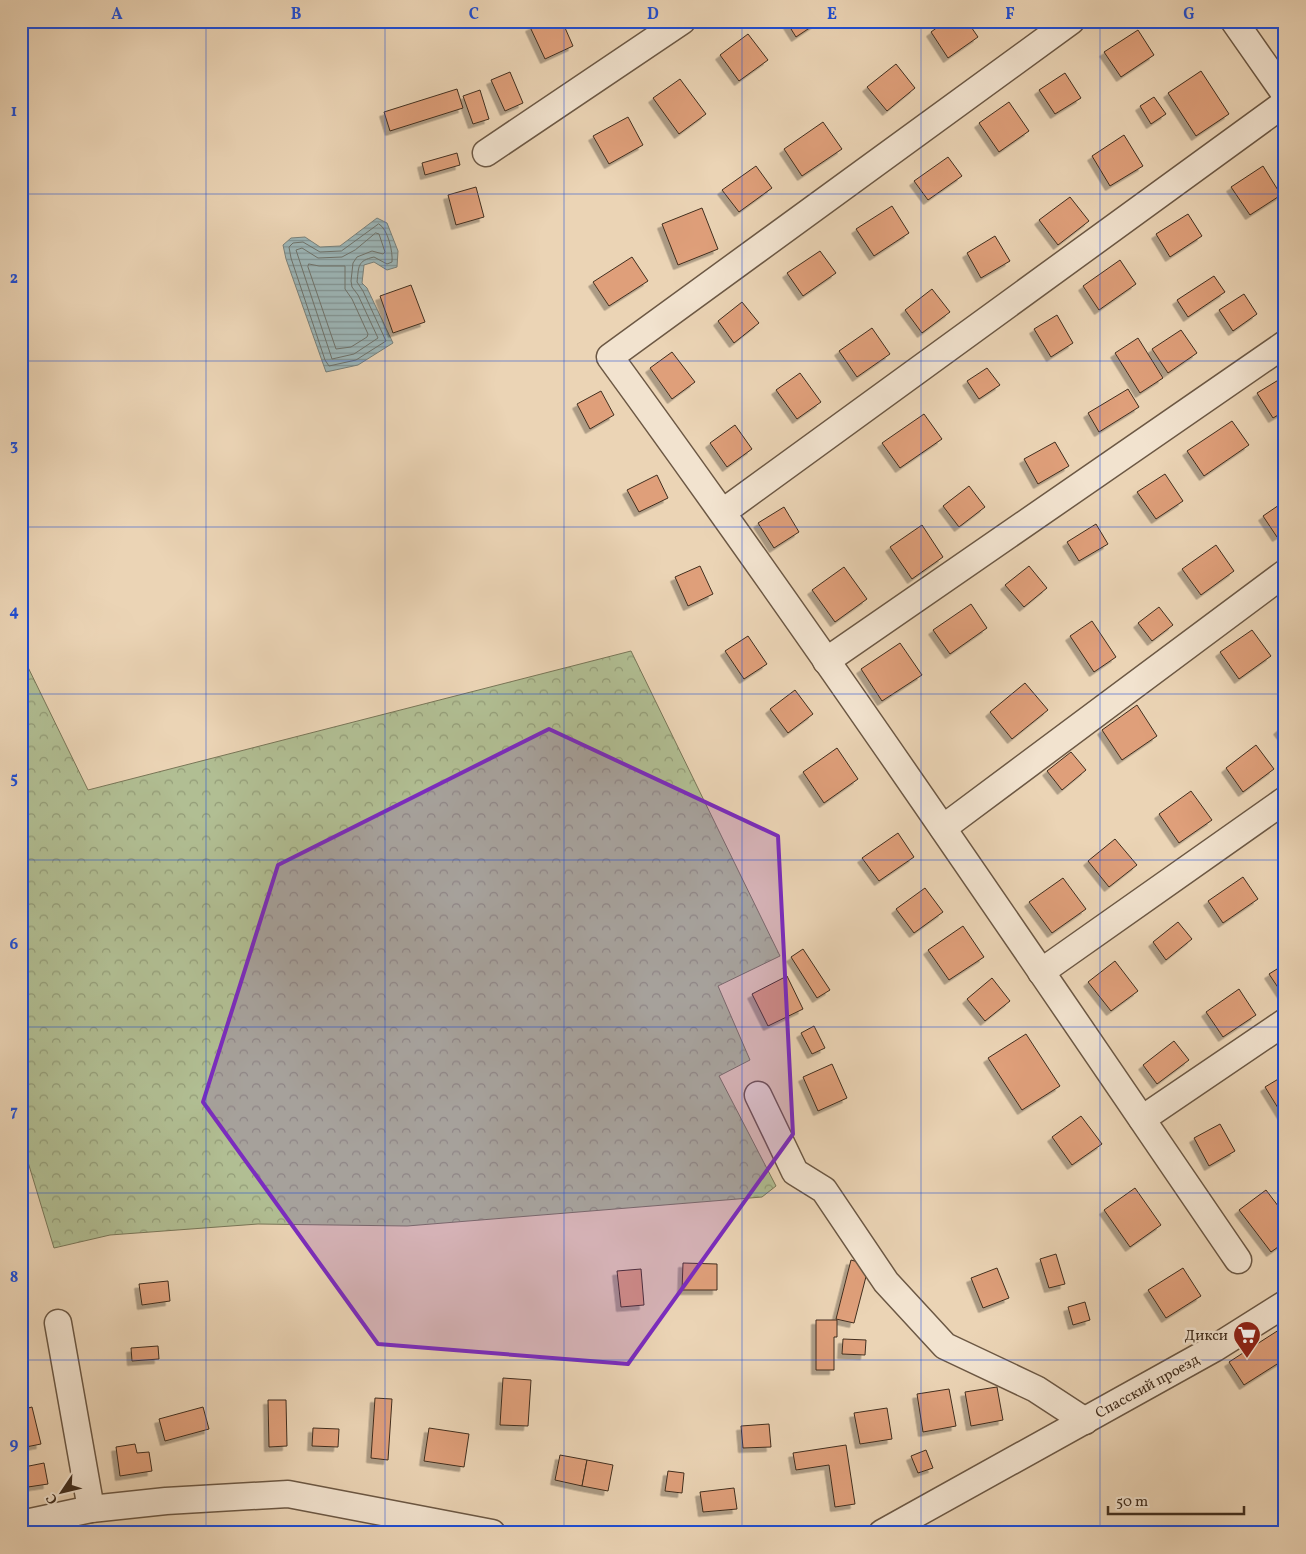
<svg xmlns="http://www.w3.org/2000/svg" width="1306" height="1554" font-family="Vollkorn,serif">
  <style>
    .forest { fill: url(#forest-crowns); stroke: #797658 }
    .water { fill: url(#water-rules); stroke: #78807a }
    .lines { fill: none; stroke-linecap: round; stroke-linejoin: round }
    .shore { stroke: #6e726b; stroke-width: 1 }
    .building { fill: #df9f7a; stroke: #412e1e; filter: url(#shadow) }
    .minor-casing { stroke: #6c5844; stroke-width: 29 }
    .minor { stroke: #f2e3cf; stroke-width: 26 }
    .marked { fill: #7b2cbf; fill-opacity: 0.2; stroke: #7b2cbf; stroke-width: 4; stroke-linejoin: round }
    .grid { fill: none; stroke: #1d4ed8; stroke-width: 1; stroke-opacity: 0.55 }
    .labels { text-anchor: middle; stroke-width: 5; stroke-linejoin: round; paint-order: stroke }
    .poi-label { font-size: 15px; fill: #412e1e; stroke: #f2e3cf; text-anchor: end }
    .street-label { font-size: 15px; fill: #412e1e; stroke: #f2e3cf }
    .neatline { fill: none; stroke: #1d4ed8; stroke-width: 2 }
    .grid-label { font-size: 16px; text-anchor: middle; font-weight: bold; fill: #1d4ed8 }
  </style>
  <defs>
    <pattern id="forest-crowns" width="20" height="18" patternUnits="userSpaceOnUse" patternTransform="scale(1.25)"><rect width="20" height="18" fill="#b1be93"/><path d="M2 6a3 3 0 1 1 6 0M12 15a3 3 0 1 1 6 0" fill="none" stroke="#929b77"/></pattern>
    <pattern id="water-rules" width="6" height="5" patternUnits="userSpaceOnUse" patternTransform="scale(1.25)"><rect width="6" height="5" fill="#9cb6b8"/><path d="M0 2.5h6" fill="none" stroke="#819495"/></pattern>
    <filter id="shadow"><feDropShadow dx="-4.5" dy="4.5" stdDeviation="0" flood-color="#0004"/></filter>
  </defs>
  <rect width="100%" height="100%" fill="#ebd4b5"/>
  <filter id="stains"><feTurbulence type="fractalNoise" baseFrequency=".004" numOctaves="4"/><feColorMatrix values="0 0 0 0 .2 0 0 0 0 .09 0 0 0 0 .02 0 0 0 .5 -.17"/></filter>
  <radialGradient id="worn" r=".72"><stop offset=".6" stop-color="#630" stop-opacity="0"/><stop offset="1" stop-color="#630" stop-opacity=".3"/></radialGradient>
  <polygon class="forest" points="631,651 780,956 718,986 750,1060 719,1076 776,1186 762,1197 407,1226 258,1224 110,1235 54,1248 21,1139 21,653 88,790"/>
  <polygon class="water" points="377,218 387,223 398,251 397,267 387,270 374,262 364,265 362,283 367,288 393,343 358,365 326,372 286,259 283,245 291,238 305,237 320,247 340,246"/>
  <g class="lines">
    <g class="shore">
      <path d="M379,224C388,229 393,252 392,262L387,264L374,257C357,261 359,266 357,282L363,291L386,341L356,360L329,366L325,360L291,258L289,247L293,243L303,242L320,252L341,251Z"/>
      <polygon points="376,233 379,234 385,252 383,254 372,251 357,257 353,263 351,281 352,287 358,295 378,338 354,354 332,359 296,250 302,248 318,258 342,257 355,250"/>
      <polygon points="309,264 319,266 345,266 345,289 352,299 368,334 367,337 351,347 336,349 308,267"/>
    </g>
  </g>
  <g class="building">
    <polygon points="542,21 562,21 573,46 545,59 530,27"/>
    <polygon points="786,21 820,21 796,37"/>
    <polygon points="946,21 967,21 978,37 948,58 931,32"/>
    <polygon points="1138,30 1154,55 1121,77 1104,52"/>
    <polygon points="748,34 768,60 739,81 720,55"/>
    <polygon points="896,64 915,88 887,111 867,87"/>
    <polygon points="1201,71 1229,114 1196,136 1168,93"/>
    <polygon points="510,72 523,103 505,111 491,80"/>
    <polygon points="1065,73 1081,98 1055,114 1039,90"/>
    <polygon points="680,79 706,114 679,134 653,98"/>
    <polygon points="457,89 463,108 390,131 384,112"/>
    <polygon points="480,90 489,119 473,124 463,96"/>
    <polygon points="1154,97 1166,114 1151,124 1140,106"/>
    <polygon points="1009,102 1029,131 999,152 979,123"/>
    <polygon points="628,117 643,145 609,164 593,136"/>
    <polygon points="823,122 842,149 802,176 784,149"/>
    <polygon points="1124,135 1143,166 1110,186 1092,156"/>
    <polygon points="457,153 460,165 425,175 422,163"/>
    <polygon points="948,157 962,176 928,200 914,181"/>
    <polygon points="756,166 772,188 739,212 722,190"/>
    <polygon points="1263,166 1281,195 1250,215 1231,187"/>
    <polygon points="476,187 484,217 456,225 448,195"/>
    <polygon points="1070,197 1089,221 1058,245 1039,220"/>
    <polygon points="892,206 909,233 874,256 856,229"/>
    <polygon points="702,208 718,249 678,265 662,224"/>
    <polygon points="1188,214 1202,236 1170,257 1156,234"/>
    <polygon points="995,236 1010,261 981,278 967,253"/>
    <polygon points="820,251 836,273 803,296 787,273"/>
    <polygon points="632,257 648,281 609,306 593,282"/>
    <polygon points="1120,260 1136,284 1099,310 1083,286"/>
    <polygon points="1214,276 1225,292 1188,317 1177,300"/>
    <polygon points="411,285 425,322 393,333 380,296"/>
    <polygon points="932,289 950,312 922,333 905,310"/>
    <polygon points="1244,294 1257,314 1233,331 1219,310"/>
    <polygon points="742,302 759,323 734,343 718,321"/>
    <polygon points="1057,315 1073,343 1051,357 1034,329"/>
    <polygon points="872,328 890,354 857,377 839,351"/>
    <polygon points="1181,330 1197,353 1168,373 1152,349"/>
    <polygon points="1138,338 1163,378 1140,393 1115,353"/>
    <polygon points="672,352 695,382 672,399 650,368"/>
    <polygon points="987,368 1000,385 979,399 967,381"/>
    <polygon points="800,373 821,402 797,419 776,390"/>
    <polygon points="1285,376 1285,411 1273,418 1257,393"/>
    <polygon points="1128,389 1139,407 1099,432 1088,413"/>
    <polygon points="601,391 614,415 590,429 577,404"/>
    <polygon points="924,414 942,439 900,468 882,443"/>
    <polygon points="1232,421 1249,445 1204,476 1187,451"/>
    <polygon points="735,425 752,449 727,467 710,443"/>
    <polygon points="1055,442 1069,466 1038,484 1024,459"/>
    <polygon points="1165,474 1183,501 1156,519 1137,492"/>
    <polygon points="657,475 668,498 639,512 627,490"/>
    <polygon points="969,486 985,507 959,527 943,506"/>
    <polygon points="1282,503 1285,507 1285,532 1277,537 1263,516"/>
    <polygon points="784,507 799,532 774,548 758,523"/>
    <polygon points="1096,524 1108,544 1079,561 1067,542"/>
    <polygon points="922,525 943,557 912,579 890,547"/>
    <polygon points="1216,545 1234,571 1201,595 1182,569"/>
    <polygon points="700,566 713,594 688,606 675,577"/>
    <polygon points="1029,566 1047,588 1024,607 1005,585"/>
    <polygon points="844,567 867,599 835,622 812,590"/>
    <polygon points="971,604 987,628 950,654 933,630"/>
    <polygon points="1159,607 1173,625 1152,641 1138,623"/>
    <polygon points="1092,621 1116,657 1094,672 1070,636"/>
    <polygon points="1252,630 1271,656 1239,679 1220,652"/>
    <polygon points="748,636 767,664 744,679 725,651"/>
    <polygon points="900,643 922,675 882,701 861,669"/>
    <polygon points="1025,683 1048,710 1012,739 990,712"/>
    <polygon points="795,690 813,714 788,733 770,709"/>
    <polygon points="1137,705 1157,736 1122,760 1102,730"/>
    <polygon points="1285,724 1285,739 1278,730"/>
    <polygon points="1256,745 1274,769 1243,792 1226,768"/>
    <polygon points="837,748 858,779 824,803 803,772"/>
    <polygon points="1071,752 1086,770 1062,790 1047,771"/>
    <polygon points="1191,791 1212,820 1179,843 1159,814"/>
    <polygon points="898,833 914,857 879,881 862,858"/>
    <polygon points="1115,839 1137,865 1109,887 1088,861"/>
    <polygon points="1243,877 1258,899 1223,923 1208,901"/>
    <polygon points="1063,878 1086,909 1052,933 1029,902"/>
    <polygon points="925,888 943,912 914,933 896,909"/>
    <polygon points="1178,922 1192,939 1166,960 1153,942"/>
    <polygon points="963,926 984,957 949,980 928,950"/>
    <polygon points="803,949 830,990 817,998 791,957"/>
    <polygon points="1115,961 1138,991 1111,1011 1088,982"/>
    <polygon points="1285,964 1285,998 1269,974"/>
    <polygon points="787,976 803,1009 768,1026 752,994"/>
    <polygon points="992,978 1010,1001 985,1021 967,999"/>
    <polygon points="1239,989 1256,1015 1223,1037 1206,1012"/>
    <polygon points="814,1026 825,1048 812,1054 801,1033"/>
    <polygon points="1026,1034 1060,1086 1022,1110 988,1058"/>
    <polygon points="1174,1041 1189,1060 1157,1084 1143,1065"/>
    <polygon points="832,1064 847,1098 818,1111 803,1077"/>
    <polygon points="1285,1075 1285,1115 1283,1116 1265,1087"/>
    <polygon points="1081,1116 1102,1144 1072,1165 1052,1137"/>
    <polygon points="1220,1124 1235,1151 1209,1166 1194,1138"/>
    <polygon points="1135,1188 1161,1225 1130,1247 1104,1210"/>
    <polygon points="1266,1190 1285,1215 1285,1242 1271,1252 1239,1210"/>
    <polygon points="1056,1254 1065,1284 1049,1288 1040,1259"/>
    <polygon points="851,1260 869,1265 854,1323 836,1319"/>
    <polygon points="683,1263 717,1264 717,1290 682,1290"/>
    <polygon points="997,1268 1009,1298 983,1308 971,1278"/>
    <polygon points="1183,1268 1201,1296 1166,1318 1148,1290"/>
    <polygon points="641,1269 644,1305 621,1307 617,1271"/>
    <polygon points="168,1281 170,1301 142,1305 139,1284"/>
    <polygon points="1085,1302 1090,1320 1073,1325 1068,1307"/>
    <polygon points="816,1320 837,1320 837,1337 834,1337 834,1370 816,1370"/>
    <polygon points="1285,1326 1285,1359 1244,1385 1229,1362"/>
    <polygon points="843,1339 866,1340 865,1355 842,1354"/>
    <polygon points="158,1346 159,1359 132,1361 131,1348"/>
    <polygon points="503,1378 531,1380 528,1426 500,1425"/>
    <polygon points="997,1387 1003,1420 971,1426 965,1392"/>
    <polygon points="949,1389 956,1426 923,1432 917,1394"/>
    <polygon points="375,1398 392,1399 388,1460 371,1458"/>
    <polygon points="268,1400 286,1400 287,1446 269,1447"/>
    <polygon points="32,1407 41,1444 21,1448 21,1410"/>
    <polygon points="203,1407 209,1429 165,1441 159,1419"/>
    <polygon points="887,1408 892,1439 860,1444 854,1413"/>
    <polygon points="769,1424 771,1447 743,1448 741,1426"/>
    <polygon points="313,1428 339,1429 338,1447 312,1446"/>
    <polygon points="429,1428 469,1434 464,1467 424,1461"/>
    <polygon points="135,1444 137,1453 149,1452 152,1471 120,1476 116,1447"/>
    <polygon points="846,1445 855,1504 835,1507 829,1465 796,1470 793,1453"/>
    <polygon points="926,1450 933,1468 918,1473 911,1456"/>
    <polygon points="560,1455 587,1460 582,1486 555,1480"/>
    <polygon points="587,1460 613,1465 608,1491 582,1486"/>
    <polygon points="44,1463 48,1484 28,1487 24,1467"/>
    <polygon points="668,1471 684,1473 682,1493 665,1491"/>
    <polygon points="734,1488 737,1509 703,1512 700,1492"/>
    <polygon points="189,1527 190,1533 158,1533 158,1532"/>
  </g>
  <g class="lines">
    <defs>
      <g id="minor">
        <path d="M1071,21L610,357C826,653 1031,957 1238,1260"/>
        <polyline points="1234,21 1285,94"/>
        <polyline points="486,153 682,21"/>
        <polyline points="723,512 1285,103"/>
        <polyline points="826,661 1285,344"/>
        <polyline points="943,828 1285,573"/>
        <polyline points="1041,972 1285,800"/>
        <polyline points="758,1095 795,1172 824,1190 886,1282 945,1346 1036,1389 1085,1421"/>
        <polyline points="1142,1119 1285,1022"/>
        <polyline points="58,1323 91,1509"/>
        <polyline points="21,1524 91,1509 166,1501 288,1494 492,1533"/>
        <polyline points="882,1533 1215,1348 1285,1304"/>
      </g>
    </defs>
    <use href="#minor" class="minor-casing"/>
    <use href="#minor" class="minor"/>
  </g>
  <path class="marked" d="M549,729L778,836L793,1134L628,1364L378,1344L203,1102L278,865Z"/>
  <path class="grid" d="M206,21V1533M385,21V1533M564,21V1533M742,21V1533M921,21V1533M1100,21V1533M21,194H1285M21,361H1285M21,527H1285M21,694H1285M21,860H1285M21,1027H1285M21,1193H1285M21,1360H1285"/>
  <defs>
    <symbol id="supermarket-pin" viewBox="-11 -11 22 30"><path d="M0 17L-7.5 6A9.5 9.5 0 1 1 7.5 6Z" fill="#8f2418" stroke="#f2e3cf"/><path d="M-6-5.5h2.5l.6 2H6L4.5 2H-2.5L-4.4-4H-6ZM-1.5 3.2a1.3 1.3 0 1 0 .1 0ZM3 3.2a1.3 1.3 0 1 0 .1 0Z" fill="#fff"/></symbol>
  </defs>
  <g fill-rule="evenodd">
    <use href="#supermarket-pin" x="1231" y="1319" width="32" height="43"/>
  </g>
  <g class="labels">
    <g class="poi-label">
      <text x="1228" y="1340">Дикси</text>
    </g>
    <g class="street-label">
      <text transform="translate(1147 1386) rotate(-29)" y="5">Спасский проезд</text>
    </g>
  </g>
  <rect width="1306" height="1554" fill="none" stroke="#ebd4b5" stroke-width="55"/>
  <g transform="translate(62 1492) rotate(235)" stroke="#f2e3cf" stroke-width="4" paint-order="stroke">
  <path d="M0-4L9 19L0 12L-9 19Z" fill="#412e1e"/>
  <text y="-8" font-size="14" font-weight="bold" text-anchor="middle" fill="#412e1e">С</text>
  </g>
  <path d="M1108 1506v8h136v-8" fill="none" stroke="#412e1e" stroke-width="2.5"/>
  <text x="1116" y="1506" font-size="15" fill="#412e1e" stroke="#f2e3cf" stroke-width="4" paint-order="stroke">50 m</text>
  <rect x="28" y="28" width="1250" height="1498" class="neatline"/>
  <g class="grid-label">
    <text x="117" y="19">A</text>
    <text x="296" y="19">B</text>
    <text x="474" y="19">C</text>
    <text x="653" y="19">D</text>
    <text x="832" y="19">E</text>
    <text x="1010" y="19">F</text>
    <text x="1189" y="19">G</text>
    <text x="14" y="116">1</text>
    <text x="14" y="283">2</text>
    <text x="14" y="450">3</text>
    <text x="14" y="616">4</text>
    <text x="14" y="783">5</text>
    <text x="14" y="949">6</text>
    <text x="14" y="1116">7</text>
    <text x="14" y="1282">8</text>
    <text x="14" y="1449">9</text>
  </g>
  <rect width="100%" height="100%" filter="url(#stains)"/>
  <rect width="100%" height="100%" fill="url(#worn)"/>
</svg>
